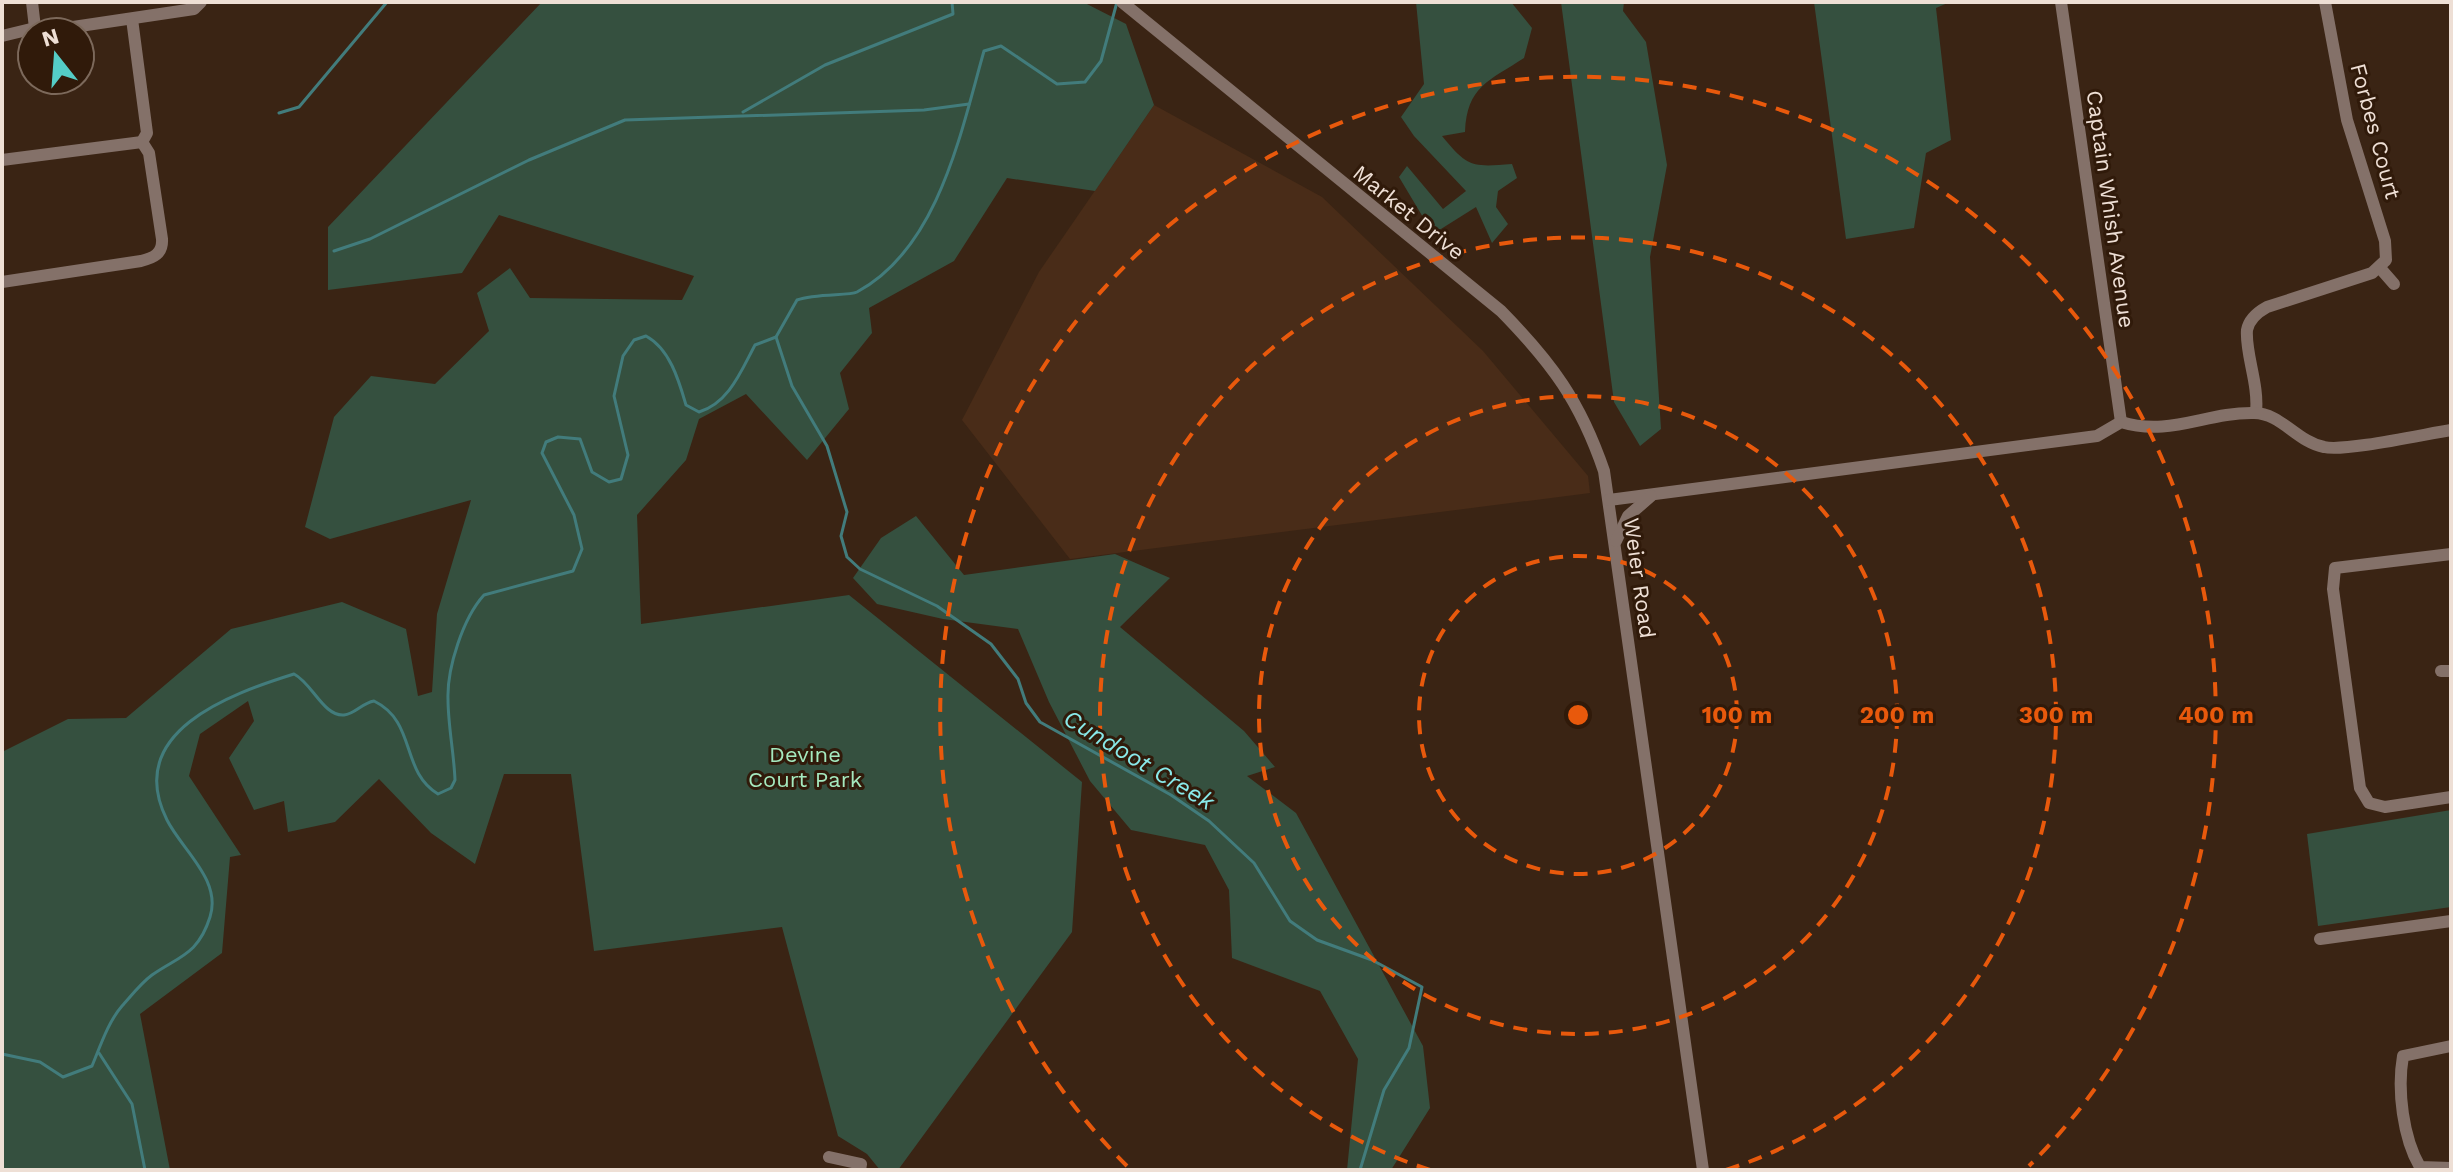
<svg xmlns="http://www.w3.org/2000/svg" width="2453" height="1172" font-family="'Work Sans',sans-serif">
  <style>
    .built { fill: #492c18 }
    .green { fill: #35503f }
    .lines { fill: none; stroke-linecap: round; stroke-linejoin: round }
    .stream { stroke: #427c7c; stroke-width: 3 }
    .minor { stroke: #847169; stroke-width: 12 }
    .ring { fill: none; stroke: #e8590c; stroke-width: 4; stroke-dasharray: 14 10 }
    .labels { text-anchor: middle; stroke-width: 6; stroke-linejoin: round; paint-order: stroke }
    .street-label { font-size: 22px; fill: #eedfd5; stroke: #301a0a }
    .park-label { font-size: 22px; fill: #a5e9bf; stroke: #301a0a }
    .water-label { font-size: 24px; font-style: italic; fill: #89e9e9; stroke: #301a0a }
    .centre { fill: #e8590c; stroke: #301a0a; stroke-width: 4 }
    .ring-label { font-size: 24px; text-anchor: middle; font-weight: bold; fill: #e8590c; stroke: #301a0a; stroke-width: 6; stroke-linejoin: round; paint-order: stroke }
  </style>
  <rect width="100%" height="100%" fill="#3a2414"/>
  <polygon class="built" points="1154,105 1322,197 1483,351 1588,476 1590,493 1070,559 962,420 1039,272"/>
  <g class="green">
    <polygon points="542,2 1083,2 1126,24 1154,105 1095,191 1007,178 954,261 869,308 872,333 840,373 849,409 807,460 746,394 699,419 686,460 637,515 641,624 849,595 1082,782 1072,932 898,1170 880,1170 867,1154 838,1136 782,927 594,951 571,774 504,774 475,864 431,833 379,779 335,822 288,832 284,801 254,810 229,758 254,721 248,701 200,734 189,776 241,855 230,857 222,953 140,1014 170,1170 2,1170 2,752 68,719 126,718 231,629 342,602 406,629 418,696 432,692 437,614 471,500 330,539 305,527 334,417 371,376 435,384 489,331 477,293 510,268 530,298 682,300 694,276 499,215 462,273 328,290 328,227"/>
    <path d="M1416,2H1511L1532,28L1524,58C1489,81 1467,86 1465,132L1442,136C1468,168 1473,167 1512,164L1517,178L1498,191L1496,207L1508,224L1492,243L1476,207L1433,234L1399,177L1407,166L1443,209L1466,191L1414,136L1401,117L1424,84Z"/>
    <polygon points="1561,2 1624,2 1623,11 1646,42 1667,165 1650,257 1661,429 1640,446 1614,402"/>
    <polygon points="1814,2 1950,2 1936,8 1951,140 1926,153 1914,228 1846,239"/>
    <polygon points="916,516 964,575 1115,554 1170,578 1120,627 1244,731 1275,767 1247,776 1296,813 1423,1046 1430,1108 1391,1170 1347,1170 1358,1059 1320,991 1232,958 1229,890 1205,845 1131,830 1090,781 1049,702 1018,629 943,619 877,604 853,578 881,538"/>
    <polygon points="2451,810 2451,907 2318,926 2307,834"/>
  </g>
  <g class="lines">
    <g class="stream">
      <path d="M1117,2L1101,61L1085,82L1057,84L1001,46L984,51C961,131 939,248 857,292C849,296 816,293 797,300L776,337L792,386L827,446L847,512L841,536L847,557L860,569L937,606L991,644L1018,679L1026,703L1040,722L1171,795L1209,821L1254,863L1290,921L1317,940L1372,960L1422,987L1409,1048L1384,1090L1360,1170"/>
      <polyline points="743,112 825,65 953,14 952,2"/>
      <polyline points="279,113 299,107 387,2"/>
      <polyline points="334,251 370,239 529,160 625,120 924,110 969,104"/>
      <polyline points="99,1053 132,1104 145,1170"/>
      <path d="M2,1054L40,1062L63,1077L92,1066C100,1047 108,1022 122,1006C131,996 141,983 152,975C179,956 198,955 210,917C222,880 182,850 167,820C123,732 230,694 294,674C312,683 324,717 344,715C355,714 362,703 374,701C417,722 400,771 438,794L451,788L455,780C454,753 448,726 448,699C447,668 463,618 484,595L573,571L582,549L574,515L542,453L546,442L558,437L580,439L592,472L609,482L621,479L628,455L614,396L623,356L634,340L646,336C670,349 679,381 686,405L699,412C729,403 741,371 755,345L776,337"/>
    </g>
    <g class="minor">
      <polyline points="32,2 35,28"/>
      <path d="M1122,2L1501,311C1552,363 1580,401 1604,471L1703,1170"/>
      <polyline points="2061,2 2121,422"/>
      <polyline points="2,36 35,28 53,30 194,9 201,2"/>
      <polyline points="2,160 142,142"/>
      <polyline points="2380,268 2394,284"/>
      <path d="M2,282L141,261C153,258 163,254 162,239L149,153L142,142L147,133L132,19"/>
      <path d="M2256,412C2259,384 2245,353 2247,330C2249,319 2258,312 2267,307L2372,273L2386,260L2385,241L2347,120L2325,2"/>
      <path d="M1609,500L2097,436L2121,422C2170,437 2206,412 2254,413C2281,413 2297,442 2324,447C2344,452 2425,434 2451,430"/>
      <polyline points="1616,541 1628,516 1651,496"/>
      <polyline points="2451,554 2335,568 2333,589 2360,788 2369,803 2385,807 2451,797"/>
      <polyline points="2441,671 2451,671"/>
      <polyline points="2320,939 2451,921"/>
      <path d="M2451,1046L2403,1056C2397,1090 2403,1138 2420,1167L2451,1168"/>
      <polyline points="829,1157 861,1164 860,1170"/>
    </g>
  </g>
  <g class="ring">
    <circle cx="1578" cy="715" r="159"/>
    <circle cx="1578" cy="715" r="319"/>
    <path d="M1430 1170A478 478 0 1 1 1726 1170"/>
    <path d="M1127 1166A638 638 0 1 1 2029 1166"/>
  </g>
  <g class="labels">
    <g class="street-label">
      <text transform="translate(2376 131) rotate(75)" y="8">Forbes Court</text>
      <text transform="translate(2111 209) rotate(82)" y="8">Captain Whish Avenue</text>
      <text transform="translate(1409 212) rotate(39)" y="8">Market Drive</text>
      <text transform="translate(1640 578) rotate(82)" y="8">Weier Road</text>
    </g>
    <g class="park-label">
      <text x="805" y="762">Devine<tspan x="805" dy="25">Court Park</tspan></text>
    </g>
    <g class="water-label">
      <text transform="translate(1139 760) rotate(31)" y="8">Cundoot Creek</text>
    </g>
  </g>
  <circle cx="1578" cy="715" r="12" class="centre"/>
  <g class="ring-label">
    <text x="1737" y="723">100 m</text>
    <text x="1897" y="723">200 m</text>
    <text x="2056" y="723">300 m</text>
    <text x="2216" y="723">400 m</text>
  </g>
  <rect width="2453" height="1172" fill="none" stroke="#eedfd5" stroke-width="8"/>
  <g transform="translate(56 56) rotate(343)"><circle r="38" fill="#301a0a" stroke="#7c695b" stroke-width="2"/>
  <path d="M0-6L14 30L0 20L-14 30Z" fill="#54cdc7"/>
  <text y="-12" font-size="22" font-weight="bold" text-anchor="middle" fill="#eedfd5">N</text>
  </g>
</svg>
